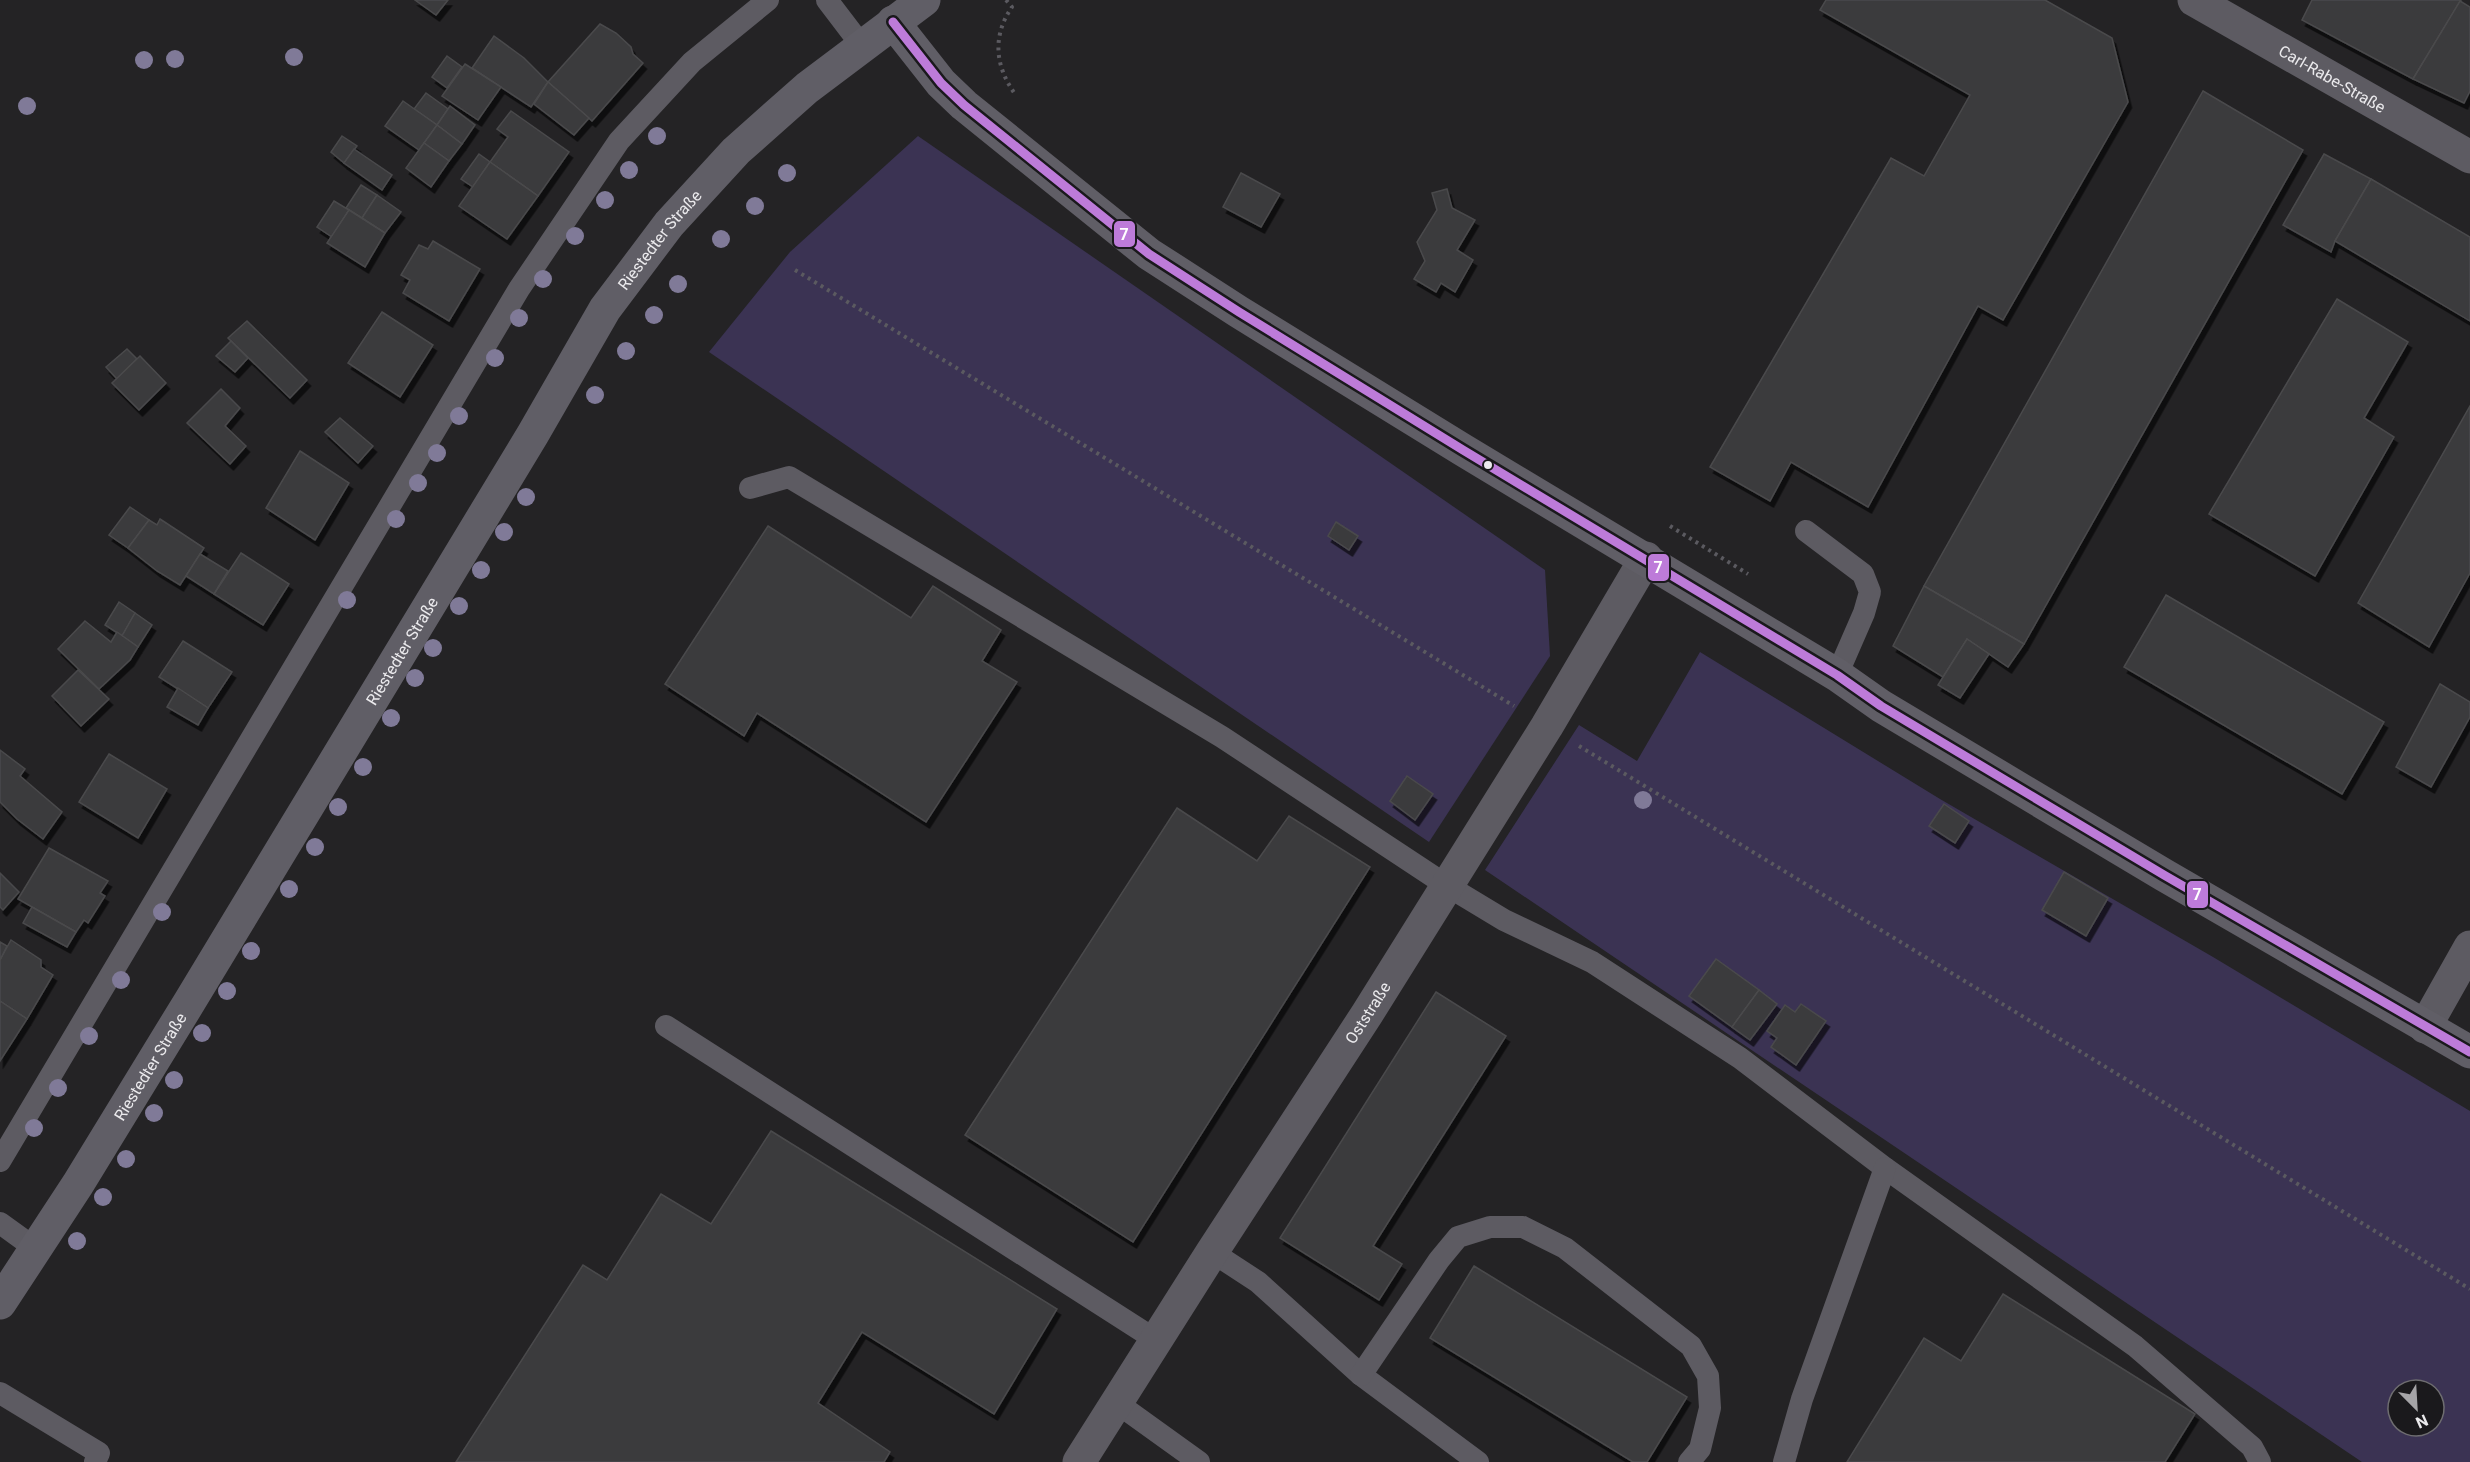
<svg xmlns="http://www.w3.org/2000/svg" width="2470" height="1462" font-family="Roboto,sans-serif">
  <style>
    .green { fill: #3b3353; fill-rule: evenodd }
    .building { fill: #3b3a3c; stroke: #4a4a4c; stroke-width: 1.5; filter: url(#shadow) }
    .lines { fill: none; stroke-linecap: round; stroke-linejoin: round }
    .path { stroke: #5b5a60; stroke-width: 4; stroke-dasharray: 3 4.5; stroke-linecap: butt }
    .service { stroke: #5d5b62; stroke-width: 22 }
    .minor { stroke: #5d5b62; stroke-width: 33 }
    .secondary { stroke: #605e66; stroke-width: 33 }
    .bus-1-casing { stroke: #1a191c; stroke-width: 14 }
    .bus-1 { stroke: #bd7bd9; stroke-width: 9 }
    .tree { fill: #807a98 }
    .bus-dot { fill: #ebeaed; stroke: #1a191c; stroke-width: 2 }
    .labels { text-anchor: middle; stroke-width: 6; stroke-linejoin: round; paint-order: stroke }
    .street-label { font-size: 16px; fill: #ebeaed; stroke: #1a191c }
    .line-badge { stroke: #1a191c; stroke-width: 2 }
    .badge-label { font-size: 16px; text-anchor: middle; font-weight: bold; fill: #fff }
  </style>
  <defs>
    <filter id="shadow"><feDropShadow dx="3.5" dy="6" stdDeviation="0" flood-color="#0009"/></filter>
  </defs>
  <rect width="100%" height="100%" fill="#242325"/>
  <g class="green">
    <polygon points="918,136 1545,570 1550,656 1429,842 709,352 790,252"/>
    <path d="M1700,652L1940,799L2213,957L2470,1111V1462H2362L1485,870L1579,725L1637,761ZM2398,1390H2434V1426H2398Z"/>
  </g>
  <g class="building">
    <polygon points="415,0 448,0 436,15"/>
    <polygon points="1826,0 2045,0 2112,38 2128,102 2003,320 1978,306 1868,507 1791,462 1770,501 1710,467 1891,158 1924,176 1970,95 1820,10"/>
    <polygon points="2312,0 2461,0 2413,79 2302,20"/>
    <polygon points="2460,1 2470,7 2470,91 2464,103 2413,79"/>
    <polygon points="600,24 616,33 631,47 633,54 643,63 592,121 548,82"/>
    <polygon points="494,36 524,58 548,82 531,107 472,68"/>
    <polygon points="447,56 462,67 447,88 432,77"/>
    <polygon points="465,64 501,87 478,120 442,96"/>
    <polygon points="548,82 589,118 574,135 534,104"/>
    <polygon points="2203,91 2303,150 2024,644 1924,586"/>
    <polygon points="426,93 448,109 437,125 414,109"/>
    <polygon points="403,101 437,125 419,150 385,126"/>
    <polygon points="450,106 475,125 462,144 437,125"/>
    <polygon points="511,111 569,152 538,196 490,162 508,137 497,129"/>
    <polygon points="437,125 462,144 449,161 424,143"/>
    <polygon points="342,136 357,146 344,163 331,152"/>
    <polygon points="424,143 449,161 431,187 406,168"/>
    <polygon points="354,149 392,175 382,190 344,163"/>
    <polygon points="479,154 490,162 473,187 461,179"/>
    <polygon points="2324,154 2371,179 2335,241 2331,252 2283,225"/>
    <polygon points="490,162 538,196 507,239 459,206"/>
    <polygon points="1241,173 1280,194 1261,227 1223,207"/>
    <polygon points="2371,179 2470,237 2470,321 2335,241"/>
    <polygon points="361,185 377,195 362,218 346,208"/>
    <polygon points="1447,189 1452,208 1475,220 1457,250 1473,260 1455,292 1441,283 1436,292 1414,279 1425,261 1417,242 1437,210 1432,193"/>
    <polygon points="377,195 401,212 385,233 362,218"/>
    <polygon points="334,201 349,210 332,237 317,227"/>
    <polygon points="349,210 385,233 365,267 327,243"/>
    <polygon points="433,241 480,269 449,321 403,293 410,280 401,275 419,245 428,249"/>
    <polygon points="2337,299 2408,342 2364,418 2394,437 2315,576 2209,514"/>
    <polygon points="382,312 433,345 400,397 348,363"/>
    <polygon points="247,321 307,380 290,398 228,338"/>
    <polygon points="231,341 248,358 235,372 216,356"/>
    <polygon points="127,349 137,359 117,379 106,367"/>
    <polygon points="140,356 166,383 139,410 112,383"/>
    <polygon points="221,389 240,408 225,426 246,446 230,464 187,423"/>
    <polygon points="2470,406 2470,573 2429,647 2358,603"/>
    <polygon points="340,418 373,446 358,463 325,432"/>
    <polygon points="300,451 349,483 315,540 266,508"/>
    <polygon points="130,507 149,520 128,548 109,535"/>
    <polygon points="160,519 204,548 180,585 157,571 128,548 149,520 157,525"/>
    <polygon points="1336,522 1358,536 1349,550 1328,536"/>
    <polygon points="768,526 911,618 933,586 1001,630 982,661 1017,682 926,822 757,713 744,736 665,684"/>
    <polygon points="241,553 289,584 263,625 214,594"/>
    <polygon points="200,554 228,571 214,594 186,576"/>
    <polygon points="1924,586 2024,644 2008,667 1967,639 1943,677 1893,646"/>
    <polygon points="2166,595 2384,722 2342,794 2124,667"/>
    <polygon points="119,602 135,613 122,636 105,625"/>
    <polygon points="135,613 152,625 138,647 122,636"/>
    <polygon points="85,621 111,642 117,632 138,647 130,660 99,689 58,649"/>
    <polygon points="1967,639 1989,654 1960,698 1938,685"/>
    <polygon points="183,641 232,672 208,708 159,677"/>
    <polygon points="78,670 109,699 81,726 52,696"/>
    <polygon points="2440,684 2470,702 2470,717 2431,787 2396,767"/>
    <polygon points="178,688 208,708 198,725 167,707"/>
    <polygon points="0,750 25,769 20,776 62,812 43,839 17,819 0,802"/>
    <polygon points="109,754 167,789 138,838 79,802"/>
    <polygon points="1407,776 1433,794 1415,820 1390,801"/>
    <polygon points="1944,804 1969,821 1955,843 1929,826"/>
    <polygon points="1177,808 1257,861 1289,816 1370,867 1133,1242 965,1135"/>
    <polygon points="49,848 108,881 100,893 105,896 88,923 84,920 76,932 18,899"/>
    <polygon points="2064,872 2108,898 2086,936 2042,910"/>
    <polygon points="0,873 19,892 3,910 0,907"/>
    <polygon points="32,907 76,932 67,947 23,923"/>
    <polygon points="11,940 41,960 41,967 53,975 27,1019 0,1001 0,960"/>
    <polygon points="0,942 7,946 0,960"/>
    <polygon points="1716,959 1759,990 1732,1027 1689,996"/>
    <polygon points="1759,990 1777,1004 1750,1040 1732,1027"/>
    <polygon points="1436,992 1506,1036 1373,1246 1402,1264 1379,1300 1280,1238"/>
    <polygon points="0,1001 27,1019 0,1061"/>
    <polygon points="1801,1004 1826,1021 1796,1065 1771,1047 1777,1038 1767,1031 1785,1005 1795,1012"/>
    <polygon points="771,1131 1057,1309 994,1414 862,1332 818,1403 890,1452 884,1462 456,1462 583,1265 607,1280 661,1194 711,1224"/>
    <polygon points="1474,1266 1687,1397 1647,1462 1633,1462 1430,1338"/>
    <polygon points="2003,1294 2195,1414 2165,1462 1847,1462 1924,1338 1961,1361"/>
  </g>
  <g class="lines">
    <g class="path">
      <path d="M1006,0L1012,7C992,36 995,66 1015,94"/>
      <polyline points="795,270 1514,706"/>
      <polyline points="1670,526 1748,574"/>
      <polyline points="1579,746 2470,1289"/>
    </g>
    <g class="service">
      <polyline points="827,0 862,46"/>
      <polyline points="750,488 789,477 1222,737 1446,885 1504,920 1592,962 1740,1058 1885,1168 2135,1346 2252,1447 2260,1462"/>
      <polyline points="1806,531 1863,574 1870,592 1864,613 1837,675"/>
      <polyline points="666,1026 1156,1340"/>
      <polyline points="0,1161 519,289 619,141 692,62 768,0"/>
      <polyline points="0,1223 36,1249"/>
      <polyline points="1212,1252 1258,1282 1361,1375 1478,1462"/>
      <polyline points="1361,1375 1439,1260 1458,1237 1490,1227 1523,1227 1565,1248 1691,1346 1708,1376 1710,1408 1700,1449 1689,1462"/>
      <polyline points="0,1393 99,1453 95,1462"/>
      <polyline points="1117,1403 1199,1462"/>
      <polyline points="1784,1462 1802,1399 1885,1168"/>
    </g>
    <g class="minor">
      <path id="s1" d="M2194,0L2470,157"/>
      <polyline points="2425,1027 2470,947"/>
      <path id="s2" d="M1079,1462L1212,1252L1367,1014L1547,726L1646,558"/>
    </g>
    <g class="secondary">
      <polyline points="893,22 941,83 964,105 1149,254 1239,312 1463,450 1837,675 1881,706 2164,875 2470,1052"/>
      <path id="s3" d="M0,1303L78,1184L190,1001L533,434L605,309L669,224L736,151L807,88L924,0"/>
    </g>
    <defs>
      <polyline id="bus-1" points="893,22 941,83 964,105 1149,254 1239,312 1463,450 1837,675 1881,706 2164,875 2470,1052"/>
    </defs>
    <use href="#bus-1" class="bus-1-casing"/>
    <use href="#bus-1" class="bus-1"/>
  </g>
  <g class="tree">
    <circle cx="294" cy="57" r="9"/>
    <circle cx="175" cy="59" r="9"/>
    <circle cx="144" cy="60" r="9"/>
    <circle cx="27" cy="106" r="9"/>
    <circle cx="657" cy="136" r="9"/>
    <circle cx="629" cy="170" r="9"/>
    <circle cx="787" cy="173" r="9"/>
    <circle cx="605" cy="200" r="9"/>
    <circle cx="755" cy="206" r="9"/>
    <circle cx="575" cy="236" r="9"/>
    <circle cx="721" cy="239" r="9"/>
    <circle cx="543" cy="279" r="9"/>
    <circle cx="678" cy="284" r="9"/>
    <circle cx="654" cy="315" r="9"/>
    <circle cx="519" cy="318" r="9"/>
    <circle cx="626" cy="351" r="9"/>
    <circle cx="495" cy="358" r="9"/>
    <circle cx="595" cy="395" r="9"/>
    <circle cx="459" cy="416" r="9"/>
    <circle cx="437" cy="453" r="9"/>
    <circle cx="418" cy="483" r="9"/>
    <circle cx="526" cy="497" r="9"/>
    <circle cx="396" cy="519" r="9"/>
    <circle cx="504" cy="532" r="9"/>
    <circle cx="481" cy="570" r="9"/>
    <circle cx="347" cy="600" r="9"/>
    <circle cx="459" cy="606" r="9"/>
    <circle cx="433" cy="648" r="9"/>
    <circle cx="415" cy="678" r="9"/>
    <circle cx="391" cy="718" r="9"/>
    <circle cx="363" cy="767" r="9"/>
    <circle cx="1643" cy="800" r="9"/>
    <circle cx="338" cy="807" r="9"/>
    <circle cx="315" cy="847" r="9"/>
    <circle cx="289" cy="889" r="9"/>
    <circle cx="162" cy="912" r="9"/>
    <circle cx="251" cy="951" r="9"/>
    <circle cx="121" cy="980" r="9"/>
    <circle cx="227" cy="991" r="9"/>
    <circle cx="202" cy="1033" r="9"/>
    <circle cx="89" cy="1036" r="9"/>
    <circle cx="174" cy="1080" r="9"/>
    <circle cx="58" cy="1088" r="9"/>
    <circle cx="154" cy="1113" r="9"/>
    <circle cx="34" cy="1128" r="9"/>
    <circle cx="126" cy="1159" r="9"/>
    <circle cx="103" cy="1197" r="9"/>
    <circle cx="77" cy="1241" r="9"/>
  </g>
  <circle class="bus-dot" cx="1488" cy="465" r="5"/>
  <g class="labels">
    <g class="street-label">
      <text dy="6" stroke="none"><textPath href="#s1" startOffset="159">Carl-Rabe-Straße</textPath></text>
      <text dy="6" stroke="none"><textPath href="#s3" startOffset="1252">Riestedter Straße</textPath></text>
      <text dy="6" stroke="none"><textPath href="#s3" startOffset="766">Riestedter Straße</textPath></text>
      <text dy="6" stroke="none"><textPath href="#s2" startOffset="534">Oststraße</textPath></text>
      <text dy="6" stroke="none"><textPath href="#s3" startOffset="280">Riestedter Straße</textPath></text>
    </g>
  </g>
  <g class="line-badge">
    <rect x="1113" y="220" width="23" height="28" rx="6" fill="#bd7bd9"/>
    <rect x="1647" y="553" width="23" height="29" rx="6" fill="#bd7bd9"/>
    <rect x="2186" y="880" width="23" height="29" rx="6" fill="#bd7bd9"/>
  </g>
  <g class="badge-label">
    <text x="1124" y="240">7</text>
    <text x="1658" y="573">7</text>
    <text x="2197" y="900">7</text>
  </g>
  <g transform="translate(2416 1408) rotate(156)"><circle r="28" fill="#1a191c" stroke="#6e6d70" stroke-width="1.5"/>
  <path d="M0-4.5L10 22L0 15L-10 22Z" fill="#a5a4a7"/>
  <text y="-9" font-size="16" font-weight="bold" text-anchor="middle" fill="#ebeaed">N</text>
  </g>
</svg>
